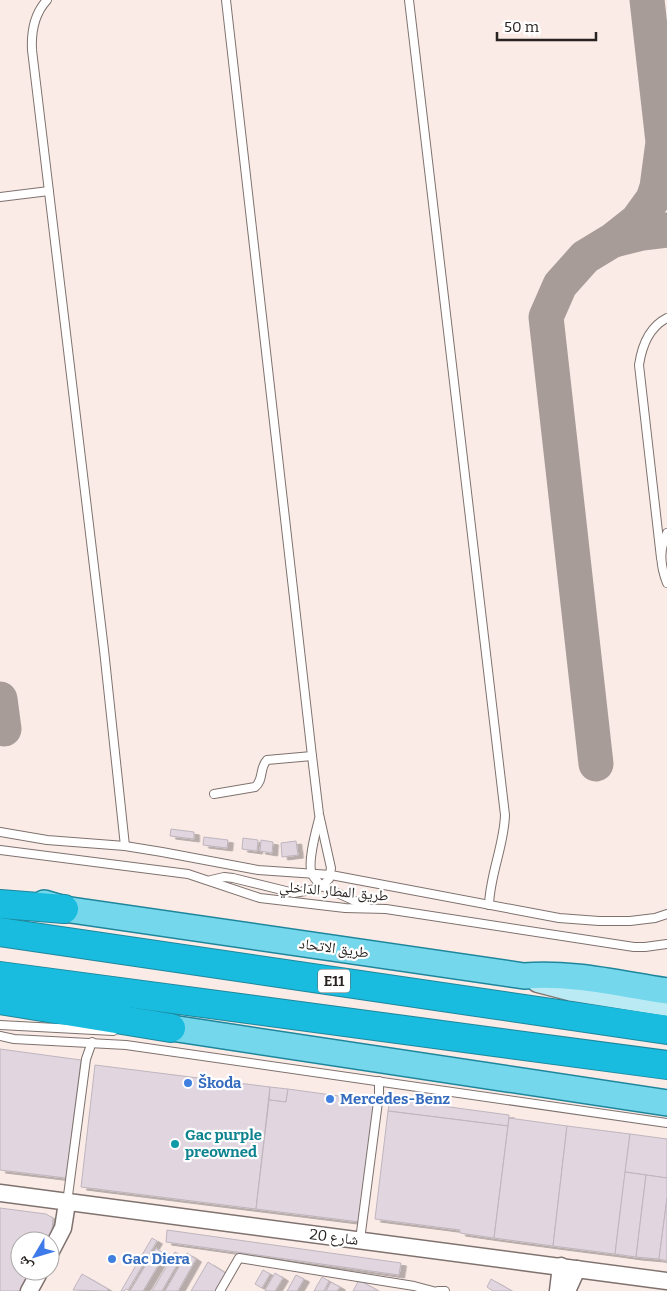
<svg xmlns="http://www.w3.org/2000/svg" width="667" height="1291" font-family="Bitter,'Noto Naskh Arabic',serif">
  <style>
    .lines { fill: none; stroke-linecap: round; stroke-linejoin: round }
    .taxiway { stroke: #a79c98; stroke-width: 35 }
    .building { fill: #e1d6df; stroke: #bfb5be; filter: url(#shadow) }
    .lane-casing { stroke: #7f726e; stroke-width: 10 }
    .street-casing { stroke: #7f726e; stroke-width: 19 }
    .secondary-casing { stroke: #7f726e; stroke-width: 25 }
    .primary-casing { stroke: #1e869c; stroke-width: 28 }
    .highway-casing { stroke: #1e869c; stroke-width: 30 }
    .lane { stroke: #fff; stroke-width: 8 }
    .street { stroke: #fff; stroke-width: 16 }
    .secondary { stroke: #baebf5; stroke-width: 22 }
    .primary { stroke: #75d7eb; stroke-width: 25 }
    .highway { stroke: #19bcde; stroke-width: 28 }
    .shop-dot { fill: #3f7fe0; stroke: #fff; stroke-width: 2 }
    .culture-dot { fill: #0f9aa8; stroke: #fff; stroke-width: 2 }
    .labels { text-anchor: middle; stroke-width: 4.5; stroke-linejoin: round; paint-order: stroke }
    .shield { fill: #fff; stroke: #686564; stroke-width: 1 }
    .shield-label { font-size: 14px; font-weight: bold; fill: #282321 }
    .street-label { font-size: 15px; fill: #282321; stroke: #fff }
    .shop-label { font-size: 15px; font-weight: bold; fill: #366cbe; stroke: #fff; text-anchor: start }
    .culture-label { font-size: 15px; font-weight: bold; fill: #0d838f; stroke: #fff; text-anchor: start }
  </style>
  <defs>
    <filter id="shadow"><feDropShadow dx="5.5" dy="3" stdDeviation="0" flood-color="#0004"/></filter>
  </defs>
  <rect width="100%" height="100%" fill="#faebe6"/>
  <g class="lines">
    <g class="taxiway">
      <polyline points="614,240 642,233 667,230"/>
      <polyline points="0,699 4,729"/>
      <polyline points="596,764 546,317 560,285 585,257 613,240 637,221 653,199 657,187 663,142 647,0"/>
    </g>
  </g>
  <g class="building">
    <polygon points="171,829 194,832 194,839 170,836"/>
    <polygon points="204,837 228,840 227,848 203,845"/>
    <polygon points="243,838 258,840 257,851 242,849"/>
    <polygon points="261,840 273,842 272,853 260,851"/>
    <polygon points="296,841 298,855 282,857 281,843"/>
    <polygon points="0,1049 81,1060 66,1178 0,1170"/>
    <polygon points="95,1065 270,1087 256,1209 81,1187"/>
    <polygon points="270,1087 288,1089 286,1102 269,1100"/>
    <polygon points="288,1089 361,1099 360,1103 374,1104 360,1222 256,1209 269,1100 286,1102"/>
    <polygon points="390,1099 509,1115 508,1126 388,1111"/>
    <polygon points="388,1111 508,1126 494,1238 460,1233 460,1230 375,1219"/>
    <polygon points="509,1118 567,1126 553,1246 494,1238"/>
    <polygon points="567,1126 630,1134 615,1254 553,1246"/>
    <polygon points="630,1134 667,1139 667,1178 625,1172"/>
    <polygon points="625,1172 646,1175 636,1257 615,1254"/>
    <polygon points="646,1175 667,1178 667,1198 659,1259 636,1257"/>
    <polygon points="667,1198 667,1261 659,1259"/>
    <polygon points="0,1208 46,1214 53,1218 51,1242 20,1241 20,1271 34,1271 22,1291 0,1291"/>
    <polygon points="167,1230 401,1263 399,1275 166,1242"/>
    <polygon points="152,1238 157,1241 128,1290 126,1289 124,1291 121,1291"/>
    <polygon points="156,1248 165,1254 143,1291 130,1291"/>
    <polygon points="175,1252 182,1256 162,1291 152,1291"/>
    <polygon points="187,1253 196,1259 178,1291 165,1291"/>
    <polygon points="208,1262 227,1274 217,1291 191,1291"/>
    <polygon points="263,1270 270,1274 262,1288 255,1284"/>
    <polygon points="275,1273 283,1278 275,1291 267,1291 265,1290"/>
    <polygon points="82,1274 108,1289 107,1291 73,1290"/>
    <polygon points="296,1275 304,1279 297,1291 287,1291"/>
    <polygon points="322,1277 329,1281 324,1291 314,1291"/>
    <polygon points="491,1279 512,1291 493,1291 487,1287"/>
    <polygon points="359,1280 377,1290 377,1291 353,1291"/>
    <polygon points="331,1282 340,1287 337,1291 326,1291"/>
  </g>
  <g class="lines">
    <defs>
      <g id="lane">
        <path d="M47,0C34,14 31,31 32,50L104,650L125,846"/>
        <path d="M409,0L505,815C504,846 490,874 489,905"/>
        <polyline points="0,197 49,191"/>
        <path d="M667,533C659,550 660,565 667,583"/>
        <path d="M661,558L639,365C642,345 649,327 667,318"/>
        <path d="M214,794L255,787C264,780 259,768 267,760L312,756"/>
        <path d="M319,819C316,831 307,863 312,874C314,879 318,882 322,886L366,906"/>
        <polyline points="0,832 47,840 125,846 162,852 258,870 331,875 559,918 599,921 630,921 655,918 667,914"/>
        <polyline points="0,850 188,874 260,898 345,908 386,909 634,947 645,947 667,944"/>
        <polyline points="211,880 224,877 233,878 294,893 316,889 322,886 329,879 331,868 319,814 312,756 226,0"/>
        <polyline points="0,1025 113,1031"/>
        <polyline points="0,1036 14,1039 126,1045 667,1123"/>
        <polyline points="67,1203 86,1059 92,1042"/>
        <polyline points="360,1240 379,1094 379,1081"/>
        <polyline points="220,1291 239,1258 414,1286 433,1291"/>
        <polyline points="438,1291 445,1291"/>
      </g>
      <g id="street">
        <polyline points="0,1193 667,1281"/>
        <polyline points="50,1253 63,1228 67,1203"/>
        <polyline points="29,1291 40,1271"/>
        <polyline points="558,1291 561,1266"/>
        <polyline points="567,1291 577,1269"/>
      </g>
      <polyline id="secondary" points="538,981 573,990 667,1005"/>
      <g id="primary">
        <path d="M44,903L64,909L524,976C572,972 620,984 667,991"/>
        <polyline points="171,1028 667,1103"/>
      </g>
      <g id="highway">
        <polyline points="0,904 64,909"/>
        <polyline points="0,932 667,1030"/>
        <polyline points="0,976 667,1065"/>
        <polyline points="0,1000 171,1028"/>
      </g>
    </defs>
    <use href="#lane" class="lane-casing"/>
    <use href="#street" class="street-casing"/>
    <use href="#secondary" class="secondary-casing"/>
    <use href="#primary" class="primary-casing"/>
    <use href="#highway" class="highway-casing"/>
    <use href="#lane" class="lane"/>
    <use href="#street" class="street"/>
    <use href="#secondary" class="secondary"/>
    <use href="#primary" class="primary"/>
    <use href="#highway" class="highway"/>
  </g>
  <g class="shop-dot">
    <circle cx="188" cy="1083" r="5"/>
    <circle cx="330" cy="1099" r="5"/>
    <circle cx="112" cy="1259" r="5"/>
  </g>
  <circle class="culture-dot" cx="175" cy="1144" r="5"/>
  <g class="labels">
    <rect class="shield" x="318" y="969.5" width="32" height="23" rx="4"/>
    <g class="shield-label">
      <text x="334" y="986">E11</text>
    </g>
    <g class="street-label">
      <text transform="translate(334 891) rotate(5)" y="5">طريق المطار الداخلي</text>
      <text transform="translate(334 948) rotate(8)" y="5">طريق الاتحاد</text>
      <text transform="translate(334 1237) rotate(7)" y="5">شارع 20</text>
    </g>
    <g class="shop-label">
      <text x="198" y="1088">Škoda</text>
      <text x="340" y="1104">Mercedes-Benz</text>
      <text x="122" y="1264">Gac Diera</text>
    </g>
    <g class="culture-label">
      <text x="185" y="1140">Gac purple<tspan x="185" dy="17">preowned</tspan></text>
    </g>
  </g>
  <g transform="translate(35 1256) rotate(232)"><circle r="24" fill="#ffffff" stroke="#a9a7a6"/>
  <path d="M0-4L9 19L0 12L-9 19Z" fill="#3f7aea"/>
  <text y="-8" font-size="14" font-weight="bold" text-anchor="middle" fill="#282321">ش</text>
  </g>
  <path d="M497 32v8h99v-8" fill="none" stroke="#282321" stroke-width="2.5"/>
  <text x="504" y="32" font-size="15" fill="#282321" stroke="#ffffff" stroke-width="4" paint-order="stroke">50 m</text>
</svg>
